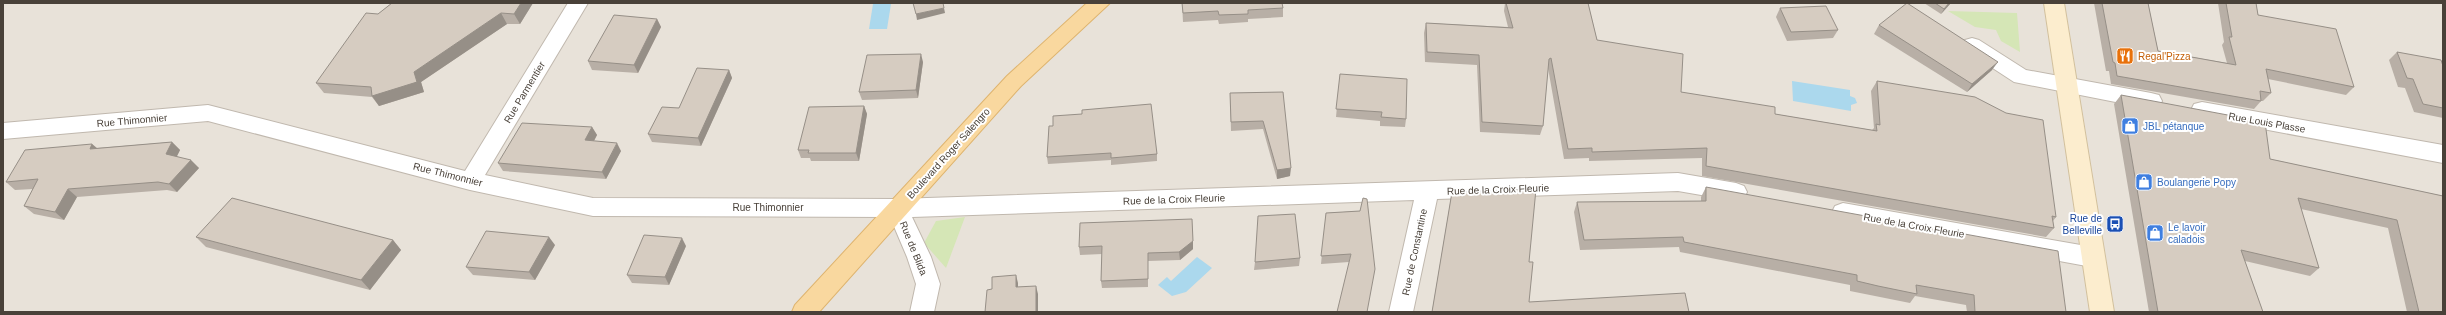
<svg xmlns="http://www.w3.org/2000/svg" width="2446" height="315" font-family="Helvetica,sans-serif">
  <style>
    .residential { fill: #e8e2d9 }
    .green { fill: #d5e6b6 }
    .water { fill: #abd8ed }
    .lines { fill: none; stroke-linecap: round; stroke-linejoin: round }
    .street-casing { stroke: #c0b8ae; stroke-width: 2 }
    .secondary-casing { stroke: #d2c09d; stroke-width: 2 }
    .primary-casing { stroke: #deb46f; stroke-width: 2 }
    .street { fill: #fff; fill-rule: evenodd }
    .secondary { fill: #fcedce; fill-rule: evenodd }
    .primary { fill: #f9d89f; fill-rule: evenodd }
    .wall { fill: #b8afa6 }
    .shaded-wall { fill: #968f87 }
    .building { fill: #d6ccc1; stroke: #968f87 }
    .labels { text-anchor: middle; stroke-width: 4; stroke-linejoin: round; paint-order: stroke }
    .food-label { font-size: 10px; fill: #c56008; stroke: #fff; text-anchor: start }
    .street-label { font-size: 10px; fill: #494139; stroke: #fff }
    .shop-label { font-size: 10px; fill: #366cbe; stroke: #fff; text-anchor: start }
    .transit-label { font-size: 10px; fill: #164399; stroke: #fff; text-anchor: end }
  </style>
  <rect width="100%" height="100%" fill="#f5f1eb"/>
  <rect class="residential" x="3" y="3" width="2440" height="309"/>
  <g class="green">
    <polygon points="1948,11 2017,13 2020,52 2001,41 1996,30 1975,27"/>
    <polygon points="965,217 946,268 924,243 936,221"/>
  </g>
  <g class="water">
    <polygon points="873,4 891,4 887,29 869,29"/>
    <polygon points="1792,81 1850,90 1850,96 1855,98 1857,103 1851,105 1851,111 1793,101"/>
    <polygon points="1197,257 1212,268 1186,292 1172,296 1158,285 1167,277 1171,281"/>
  </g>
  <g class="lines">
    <defs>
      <g id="street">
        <polygon points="568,3 588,3 485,175 593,198 897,199 1678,173 1736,183 1744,186 1747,192 1744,198 1736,201 1678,191 1437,199 1413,312 1389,312 1414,200 912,217 931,257 940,284 934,312 910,312 916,284 907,257 890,217 593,216 470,190 208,121 3,139 3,123 208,105 465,171"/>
        <polygon points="1972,38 1979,40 2026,70 2151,93 2159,95 2162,101 2159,107 2151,109 2014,82 1965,50 1962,45 1965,40"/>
        <polygon points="2202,102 2443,145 2443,163 2194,116 2191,110 2194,104"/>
        <polygon points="1843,203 2092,247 2100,250 2104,257 2100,264 2092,267 1843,221 1835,218 1832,212 1835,206"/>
      </g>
      <polygon id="secondary" points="2044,3 2064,3 2114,312 2090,312"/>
      <polygon id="primary" points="1087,3 1110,3 1021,86 819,312 792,312 795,305 1007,76"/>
    </defs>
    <use href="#street" class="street-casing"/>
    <use href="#secondary" class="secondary-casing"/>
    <use href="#primary" class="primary-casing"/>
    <use href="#street" class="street"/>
    <use href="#secondary" class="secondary"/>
    <use href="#primary" class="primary"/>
  </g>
  <g class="wall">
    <polygon points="392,3 533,3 520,24 507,24 421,82 424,92 379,106 372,97 324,93 316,83 378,14"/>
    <polygon points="1182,3 1282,3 1283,8 1283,17 1248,19 1248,22 1219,24 1218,20 1183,22"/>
    <polygon points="1505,3 1588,3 1597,40 1681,92 1775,114 1872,130 1874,128 1871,91 1877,81 2056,217 2053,221 2054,228 2046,237 1702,176 1702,158 1589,161 1589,158 1564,159 1548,68 1543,126 1540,135 1480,132 1477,65 1425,62 1424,33 1426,23 1508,27 1504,11"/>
    <polygon points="1924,3 1951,3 1941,14"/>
    <polygon points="2094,3 2148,3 2158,51 2227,63 2222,45 2224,42 2218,3 2256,3 2258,15 2354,87 2346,95 2268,79 2271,93 2263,101 2261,101 2254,109 2111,84 2109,71 2106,71"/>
    <polygon points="1780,8 1838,30 1833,38 1787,41 1776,17"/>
    <polygon points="657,19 661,27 638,73 592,70 588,61"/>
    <polygon points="1879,25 1992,70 1967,92 1874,34"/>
    <polygon points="2397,52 2443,66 2443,118 2414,112 2405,88 2398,87 2389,60"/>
    <polygon points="923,62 918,98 862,100 859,92"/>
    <polygon points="729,70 732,78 701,146 652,142 648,134 679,108"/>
    <polygon points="1340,74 1406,119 1405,127 1380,126 1380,121 1336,117"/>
    <polygon points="1283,92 1290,176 1277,179 1263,129 1231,131 1230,93"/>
    <polygon points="2121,95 2270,159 2443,196 2443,312 2407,312 2388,228 2301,209 2319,268 2310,276 2245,261 2263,312 2149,312 2114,104"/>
    <polygon points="864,106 867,114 859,161 811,161 810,158 801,158 798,150"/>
    <polygon points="1049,126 1157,154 1157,161 1111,165 1111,160 1048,164 1047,157"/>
    <polygon points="592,127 597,135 594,141 621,151 606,179 503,171 498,163"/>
    <polygon points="172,142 180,150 177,156 199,168 177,192 167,190 77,197 64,220 34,214 24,206 33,189 15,190 6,182 92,144 97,148"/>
    <polygon points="1706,187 2066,312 1967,312 1966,305 1915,296 1910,303 1850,291 1850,285 1680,252 1679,247 1580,250 1574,212 1577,202 1701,201 1701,197"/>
    <polygon points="1452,192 1529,262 1529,302 1689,312 1432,312"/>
    <polygon points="1360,211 1349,262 1321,264 1326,213"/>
    <polygon points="1192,219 1193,249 1180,260 1148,261 1148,287 1102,288 1101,281 1102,254 1080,255 1079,247"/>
    <polygon points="196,237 393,240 401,250 370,290 206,247"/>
    <polygon points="555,245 535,280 473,275 466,267"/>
    <polygon points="686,246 669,285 632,283 627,275"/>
    <polygon points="1300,258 1299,266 1254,270 1255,262"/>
  </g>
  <g class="shaded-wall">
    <polygon points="521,3 533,3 520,24 514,14"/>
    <polygon points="1949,3 1951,3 1941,14 1944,9"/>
    <polygon points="944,8 945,13 917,20 916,14"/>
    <polygon points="501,13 507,24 421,82 424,92 379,106 372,96 414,72"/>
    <polygon points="657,19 661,27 638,73 634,65"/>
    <polygon points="921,54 923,62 918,98 916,90"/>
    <polygon points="1998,62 1992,70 1967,92 1972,84"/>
    <polygon points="729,70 732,78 701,146 698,138"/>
    <polygon points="864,106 867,114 859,161 856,153"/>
    <polygon points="592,127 597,135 590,148 585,140"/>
    <polygon points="172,142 180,150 174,162 166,154"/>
    <polygon points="617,143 621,151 606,179 602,172"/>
    <polygon points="92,144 101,152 90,149"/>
    <polygon points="191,160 199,168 177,192 169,184"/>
    <polygon points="1291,168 1290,176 1277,179 1277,170"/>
    <polygon points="68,189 77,197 64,220 55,212"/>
    <polygon points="549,237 555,245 535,280 529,272"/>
    <polygon points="682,238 686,246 669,285 665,277"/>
    <polygon points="393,240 401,250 370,290 361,280"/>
    <polygon points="1193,241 1193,249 1180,260 1179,252"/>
    <polygon points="1016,275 1018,283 1018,295 1016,287"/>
    <polygon points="1036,286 1038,294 1038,312 1036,312"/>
  </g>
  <g class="building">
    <polygon points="392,3 521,3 514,14 501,13 414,72 417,82 372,96 371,87 316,83 366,13 378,14"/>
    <polygon points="913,3 943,3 944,8 916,14"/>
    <polygon points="1182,3 1282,3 1283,8 1248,10 1248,14 1219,15 1218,11 1183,13"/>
    <polygon points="1506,3 1588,3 1597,40 1683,54 1681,92 1775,107 1775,114 1877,131 1876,124 1880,125 1877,81 1975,97 2006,113 2043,120 2056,217 2052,216 2054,228 1706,166 1707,148 1592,152 1592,148 1568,149 1551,58 1549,59 1543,126 1482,122 1479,55 1427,52 1426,23 1513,28"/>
    <polygon points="1907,3 1998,62 1972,84 1879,25"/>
    <polygon points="1935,3 1949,3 1944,9"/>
    <polygon points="2102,3 2148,3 2158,51 2236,65 2229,37 2232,37 2226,3 2256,3 2258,15 2336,29 2354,87 2266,69 2271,93 2260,91 2261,101 2117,76 2115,63 2113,62"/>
    <polygon points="1826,6 1838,30 1791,32 1780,8"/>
    <polygon points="614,15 657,19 634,65 588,61"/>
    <polygon points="2397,52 2441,60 2443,66 2443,108 2423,104 2413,79 2407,78"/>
    <polygon points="921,54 916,90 859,92 867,55"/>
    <polygon points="697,68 729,70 698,138 648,134 662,107 679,108"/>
    <polygon points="1340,74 1407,79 1406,119 1381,117 1382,112 1336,109"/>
    <polygon points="1283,92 1291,168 1277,170 1263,121 1231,122 1230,93"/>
    <polygon points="2121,95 2265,122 2270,159 2443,196 2443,312 2419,312 2397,220 2298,198 2319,268 2241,250 2263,312 2158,312"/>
    <polygon points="1151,104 1157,154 1111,158 1111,153 1047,157 1049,126 1053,126 1053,116 1082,114 1082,110"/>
    <polygon points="864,106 856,153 808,153 809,150 798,150 809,107"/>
    <polygon points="522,123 592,127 585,140 617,143 602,172 498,163"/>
    <polygon points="172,142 166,154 191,160 169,184 158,182 68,189 55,212 24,206 38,179 6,182 25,150 92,144 90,149"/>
    <polygon points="1706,187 2058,251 2066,312 1975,312 1974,295 1916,285 1917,294 1878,286 1857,281 1857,275 1684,242 1683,237 1584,240 1577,202 1706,201"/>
    <polygon points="1536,189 1529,262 1533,262 1529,302 1685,293 1689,312 1432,312 1452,192"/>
    <polygon points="232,198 393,240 361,280 196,237"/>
    <polygon points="1363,198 1367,199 1375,269 1367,312 1337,312 1351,254 1321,256 1326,213 1360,211"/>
    <polygon points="1295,214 1300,258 1255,262 1258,216"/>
    <polygon points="1192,219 1193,241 1179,252 1148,253 1148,279 1101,281 1102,246 1079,247 1080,223"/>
    <polygon points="486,231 549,237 529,272 466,267"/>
    <polygon points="644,235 682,238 665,277 627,275"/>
    <polygon points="1016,275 1016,287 1036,286 1036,312 985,312 987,290 992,289 992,277"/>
  </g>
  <defs>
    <symbol id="restaurant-square" viewBox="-11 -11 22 22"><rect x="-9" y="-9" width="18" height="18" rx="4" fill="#e8710a" stroke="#fff"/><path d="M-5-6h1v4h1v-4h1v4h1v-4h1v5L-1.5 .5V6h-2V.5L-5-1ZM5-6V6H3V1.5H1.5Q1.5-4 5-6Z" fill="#fff"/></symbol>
    <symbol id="shop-square" viewBox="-11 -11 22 22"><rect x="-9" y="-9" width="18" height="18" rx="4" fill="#3f7fe0" stroke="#fff"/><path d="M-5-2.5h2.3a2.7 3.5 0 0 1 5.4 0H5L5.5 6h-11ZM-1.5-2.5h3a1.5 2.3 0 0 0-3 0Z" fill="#fff"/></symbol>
    <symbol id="bus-square" viewBox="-11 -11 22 22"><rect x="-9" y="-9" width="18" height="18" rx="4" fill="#1a4fb4" stroke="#fff"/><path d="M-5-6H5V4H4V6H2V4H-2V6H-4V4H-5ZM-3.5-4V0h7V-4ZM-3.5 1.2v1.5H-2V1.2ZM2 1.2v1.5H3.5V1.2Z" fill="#fff"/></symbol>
  </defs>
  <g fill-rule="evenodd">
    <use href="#restaurant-square" x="2115" y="46" width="20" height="20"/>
    <use href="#shop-square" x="2120" y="116" width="20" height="20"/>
    <use href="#shop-square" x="2134" y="172" width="20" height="20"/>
    <use href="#bus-square" x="2105" y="214" width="20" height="20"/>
    <use href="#shop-square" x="2145" y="223" width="20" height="20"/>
  </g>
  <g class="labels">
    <g class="food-label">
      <text x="2138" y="60">Regal'Pizza</text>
    </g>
    <g class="street-label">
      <text transform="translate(524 92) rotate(-59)" y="4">Rue Parmentier</text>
      <text transform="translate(132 120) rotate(-5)" y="4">Rue Thimonnier</text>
      <text transform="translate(2267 122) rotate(10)" y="4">Rue Louis Plasse</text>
      <text transform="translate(948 153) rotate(-48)" y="4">Boulevard Roger Salengro</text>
      <text transform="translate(448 174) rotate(14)" y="4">Rue Thimonnier</text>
      <text transform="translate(1498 189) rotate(-2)" y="4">Rue de la Croix Fleurie</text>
      <text transform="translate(1174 199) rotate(-2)" y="4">Rue de la Croix Fleurie</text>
      <text x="768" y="211">Rue Thimonnier</text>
      <text transform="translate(1914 225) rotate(10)" y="4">Rue de la Croix Fleurie</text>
      <text transform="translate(914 248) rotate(68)" y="4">Rue de Blida</text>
      <text transform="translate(1414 252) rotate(-78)" y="4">Rue de Constantine</text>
    </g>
    <g class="shop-label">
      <text x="2143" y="130">JBL pétanque</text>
      <text x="2157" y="186">Boulangerie Popy</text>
      <text x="2168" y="231">Le lavoir<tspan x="2168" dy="12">caladois</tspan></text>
    </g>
    <g class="transit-label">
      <text x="2102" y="222">Rue de<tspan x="2102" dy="12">Belleville</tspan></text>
    </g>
  </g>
  <rect width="2446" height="315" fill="none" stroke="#494139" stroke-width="8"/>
</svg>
